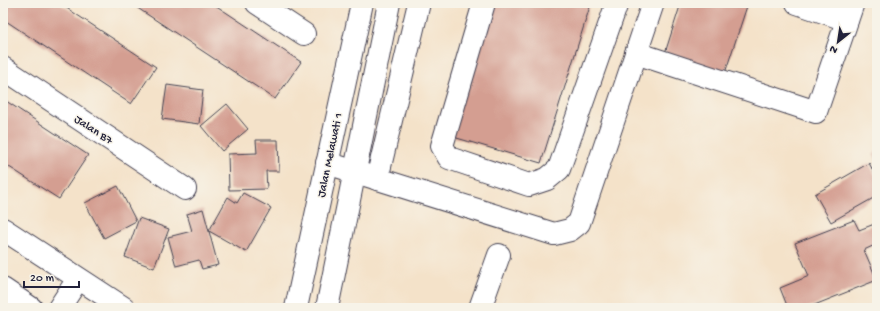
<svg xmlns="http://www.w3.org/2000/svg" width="880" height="311" font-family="'Gochi Hand',sans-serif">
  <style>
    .building { fill: #d49e91 }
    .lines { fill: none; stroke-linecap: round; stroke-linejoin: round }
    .minor-casing { stroke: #423f50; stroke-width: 24 }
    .minor { stroke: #fff; stroke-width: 22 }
    .labels { text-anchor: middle; stroke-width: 3; stroke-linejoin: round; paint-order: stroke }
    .street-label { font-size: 12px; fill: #22223b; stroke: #f7f3e8 }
  </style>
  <rect width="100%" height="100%" fill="#f7f3e8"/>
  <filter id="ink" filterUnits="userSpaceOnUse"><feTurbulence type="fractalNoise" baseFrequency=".025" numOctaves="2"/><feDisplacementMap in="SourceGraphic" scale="8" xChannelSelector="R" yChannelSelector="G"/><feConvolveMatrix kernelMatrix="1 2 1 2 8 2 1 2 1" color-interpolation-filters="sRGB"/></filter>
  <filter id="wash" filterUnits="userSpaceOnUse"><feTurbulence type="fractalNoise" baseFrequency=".012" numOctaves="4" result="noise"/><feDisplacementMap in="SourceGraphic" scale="16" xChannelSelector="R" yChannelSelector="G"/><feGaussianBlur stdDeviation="0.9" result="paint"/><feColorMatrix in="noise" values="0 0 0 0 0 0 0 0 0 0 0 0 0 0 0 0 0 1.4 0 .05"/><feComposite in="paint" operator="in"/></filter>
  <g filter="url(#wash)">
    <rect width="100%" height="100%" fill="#f4e2c9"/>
    <g id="blocks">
      <g class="building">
        <polygon points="3,3 59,3 156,67 131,104 3,19"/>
        <polygon points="130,3 212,3 301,62 275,99"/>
        <polygon points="492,3 591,3 541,163 450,136"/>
        <polygon points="681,3 748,3 725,73 665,53"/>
        <polygon points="167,85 203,90 199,124 162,119"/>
        <polygon points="3,99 88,155 59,199 3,163"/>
        <polygon points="227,104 248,129 222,151 201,126"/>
        <polygon points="256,140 278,140 279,171 266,171 267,189 229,190 228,154 257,153"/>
        <polygon points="877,151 877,160 873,155"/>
        <polygon points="869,163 877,178 877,196 831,222 815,194"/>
        <polygon points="118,186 136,221 104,238 85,203"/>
        <polygon points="243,193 271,208 246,252 209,231 228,197 237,203"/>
        <polygon points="203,209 218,265 202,269 199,260 176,266 168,237 192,231 187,214"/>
        <polygon points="139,218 169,229 154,268 125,257"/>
        <polygon points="854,220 859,230 877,223 877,244 864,250 877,280 807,308 788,308 780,288 809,276 795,243"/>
      </g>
    </g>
  </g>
  <g filter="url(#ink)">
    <use href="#blocks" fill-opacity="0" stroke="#423f50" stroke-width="1"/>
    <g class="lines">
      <defs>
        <g id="minor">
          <polyline points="257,3 304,34"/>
          <polyline points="484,3 442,146 449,158 529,185 547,179 559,169 617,3"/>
          <polyline points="797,3 847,20"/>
          <polyline points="636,53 816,112 853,3"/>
          <polyline points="3,68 185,189"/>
          <polyline points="327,163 554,234 570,230 579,223 653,3"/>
          <polyline points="377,179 419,3"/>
          <polyline points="3,229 124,308"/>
          <polyline points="3,289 31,308"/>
          <polyline points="59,308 78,279"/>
          <polyline points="296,308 362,3"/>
          <polyline points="327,308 389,3"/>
          <polyline points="480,308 499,255"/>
        </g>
      </defs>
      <use href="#minor" class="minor-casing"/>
      <use href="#minor" class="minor"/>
    </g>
  </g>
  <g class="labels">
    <g class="street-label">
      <text transform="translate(94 129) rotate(33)" y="4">Jalan B7</text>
      <text transform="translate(329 155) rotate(-78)" y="4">Jalan Melawati 1</text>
    </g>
  </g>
  <rect width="880" height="311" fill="none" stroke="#f7f3e8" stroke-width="16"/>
  <g transform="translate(838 42) rotate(210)" stroke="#f7f3e8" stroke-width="3" paint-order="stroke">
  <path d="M0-3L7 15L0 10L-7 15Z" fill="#22223b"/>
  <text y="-6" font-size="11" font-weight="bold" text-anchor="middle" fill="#22223b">N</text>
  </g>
  <path d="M24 281v6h55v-6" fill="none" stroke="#22223b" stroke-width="2"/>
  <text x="30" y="281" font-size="12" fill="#22223b" stroke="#f7f3e8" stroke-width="3" paint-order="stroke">20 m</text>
</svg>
